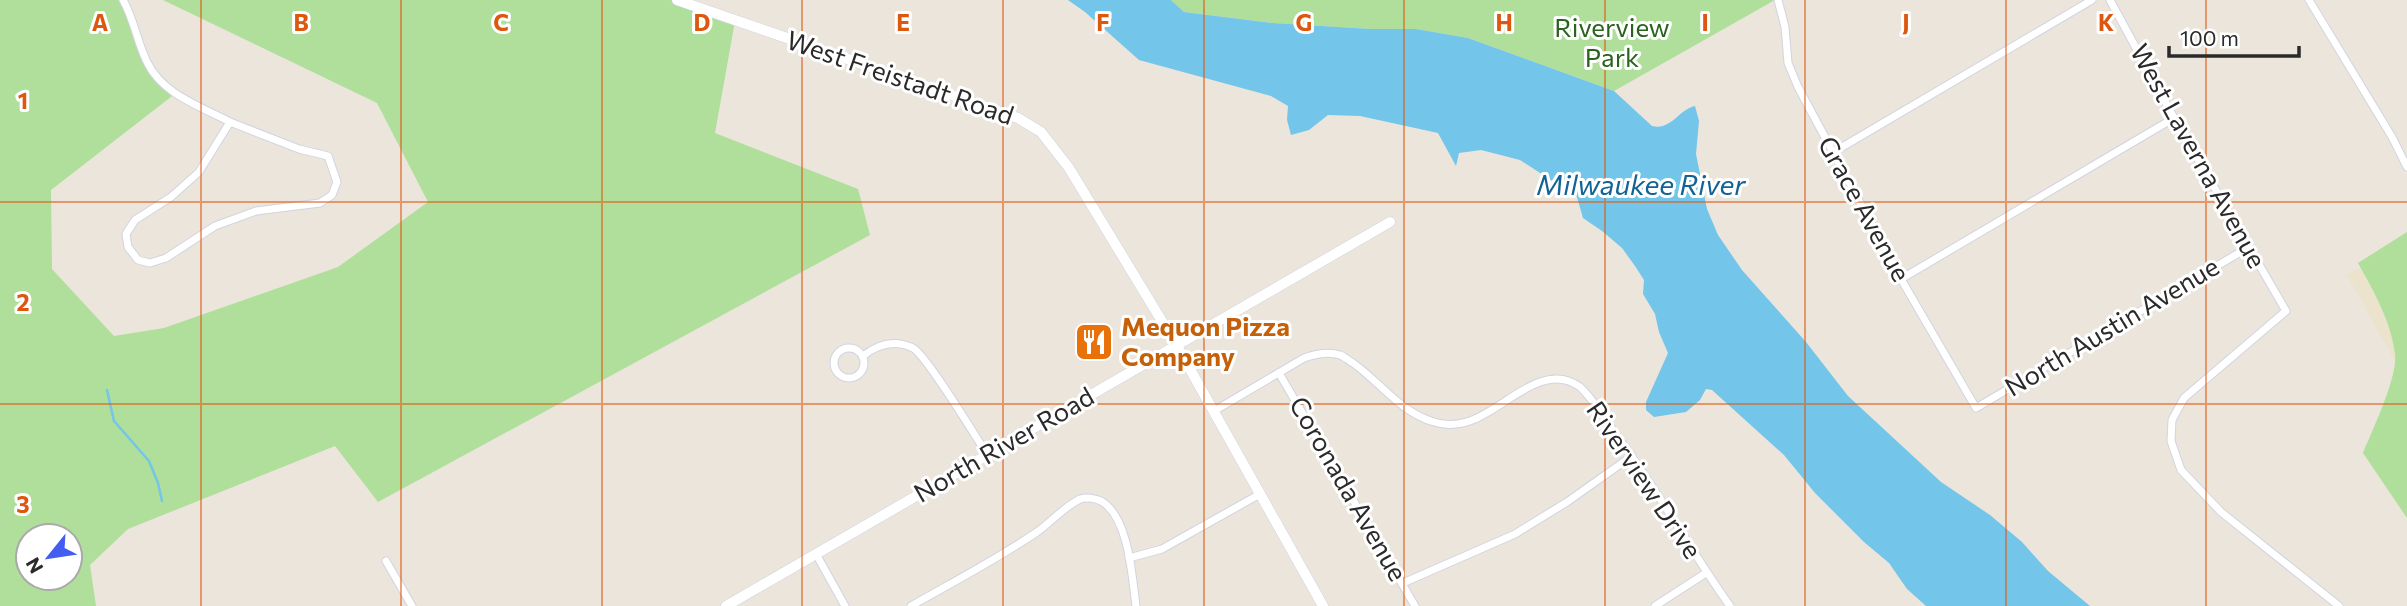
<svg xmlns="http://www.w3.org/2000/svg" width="2407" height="606" font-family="Commissioner,sans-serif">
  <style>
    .education { fill: #ece3cc }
    .green { fill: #afdf9b; fill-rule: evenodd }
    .water { fill: #73c5e9 }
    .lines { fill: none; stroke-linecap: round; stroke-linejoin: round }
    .stream { stroke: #73c5e9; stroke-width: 2.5 }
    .street-casing { stroke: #d1d4e2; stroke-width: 9 }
    .secondary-casing { stroke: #d1d4e2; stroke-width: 11 }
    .street { stroke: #fff; stroke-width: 7 }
    .secondary { stroke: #fff; stroke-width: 10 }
    .grid { fill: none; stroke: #de570e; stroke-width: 2; stroke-opacity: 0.55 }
    .labels { text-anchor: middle; stroke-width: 6; stroke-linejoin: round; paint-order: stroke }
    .park-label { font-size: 26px; fill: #29631d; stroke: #fff }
    .street-label { font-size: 26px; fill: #2a2a2a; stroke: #fff }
    .food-label { font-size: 26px; font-weight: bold; fill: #c56008; stroke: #fff; text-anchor: start }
    .water-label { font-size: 28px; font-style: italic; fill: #136394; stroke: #fff }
    .grid-label { font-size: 23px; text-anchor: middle; font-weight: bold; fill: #de570e; stroke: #fff; stroke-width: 6; stroke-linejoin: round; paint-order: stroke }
  </style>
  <rect width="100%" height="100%" fill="#ebe5dc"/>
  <polygon class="education" points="2407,241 2407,383 2347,275"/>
  <g class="green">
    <path d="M0,0H123L146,61L176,93L51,190L52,269L114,336L164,328L338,267L428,202L377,103L163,0H678L735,21L715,133L858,189L870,235L378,502L335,446L128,529L90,565L96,606H0ZM28,536H70V578H28Z"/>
    <polygon points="1171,0 1775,0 1614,91 1468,38 1416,29 1371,29 1273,23 1184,12"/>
    <path d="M2407,232V518L2363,453C2372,431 2398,377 2395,354C2391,321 2374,292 2358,263Z"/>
  </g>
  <path class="water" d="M1068,0H1171L1184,12L1273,23L1371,29H1416L1468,38L1614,91L1652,126C1671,131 1679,109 1695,106L1699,121L1696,154L1707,209L1718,235L1742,270L1806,342L1848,396L1941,482L1990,515L2022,542L2048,571L2090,606H1926L1907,589L1889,563L1864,542L1815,493L1784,455L1712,390L1706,389L1700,400L1686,412L1654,417L1646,410V402L1668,353L1659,332L1655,314L1643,294L1644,280L1635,266L1622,248L1602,231L1583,218L1577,197L1520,160L1481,150L1459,153L1456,166L1438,133L1360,116L1328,115L1309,130L1291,135L1287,120L1288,106L1271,96L1139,60L1085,12Z"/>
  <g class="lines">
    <polyline class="stream" points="107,390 114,421 149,461 158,483 162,501"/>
    <defs>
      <g id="street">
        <path d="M123,0C134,19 137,42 147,62C162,94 200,106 230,122"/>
        <polyline points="1778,0 1785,27 1788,63 1798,87 1901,279 1976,408 2249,247"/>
        <polyline points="2110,0 2174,118 2286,311 2184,398 2172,420 2171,441 2181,470 2221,512 2339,606"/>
        <polyline points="2309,0 2392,137 2407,167"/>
        <polygon points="230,122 299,149 328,156 337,182 332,195 320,203 256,211 215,226 166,258 150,263 138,260 128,247 126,234 135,220 171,197 199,172"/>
        <polyline points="1832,153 2092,0"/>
        <polyline points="1901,279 2174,118"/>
        <circle cx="849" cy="363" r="15"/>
        <path d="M863,356C878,344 894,339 913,348C927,356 975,436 987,454"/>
        <polyline points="1279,373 1415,606"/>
        <path d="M1214,411L1304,358C1315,354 1328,351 1340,355C1344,356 1349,361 1353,363C1381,383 1400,412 1434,422C1476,435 1505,394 1540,382C1554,377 1568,378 1580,387C1594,400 1604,418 1615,433C1657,489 1690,550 1730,606"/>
        <polyline points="816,554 845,606"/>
        <polyline points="1129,558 1162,549 1260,494"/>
        <polyline points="386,561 412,606"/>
        <polyline points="1403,583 1515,534 1567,502 1632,456"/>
        <path d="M911,606C953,582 997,559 1037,532C1051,522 1064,507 1080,499C1086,497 1095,498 1101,501C1129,517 1132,577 1136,606"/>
        <polyline points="1655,606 1706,573"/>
      </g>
      <g id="secondary">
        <polyline points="677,0 1018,118 1041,132 1069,168 1177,346 1323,606"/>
        <polyline points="726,606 1390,222"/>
      </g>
    </defs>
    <use href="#street" class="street-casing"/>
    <use href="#secondary" class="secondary-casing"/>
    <use href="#street" class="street"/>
    <use href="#secondary" class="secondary"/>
  </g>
  <path class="grid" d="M201,0V606M401,0V606M602,0V606M802,0V606M1003,0V606M1204,0V606M1404,0V606M1605,0V606M1805,0V606M2006,0V606M2206,0V606M0,202H2407M0,404H2407"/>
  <defs>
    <symbol id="restaurant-square" viewBox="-11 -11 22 22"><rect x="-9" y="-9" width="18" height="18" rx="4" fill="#e8710a" stroke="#fff"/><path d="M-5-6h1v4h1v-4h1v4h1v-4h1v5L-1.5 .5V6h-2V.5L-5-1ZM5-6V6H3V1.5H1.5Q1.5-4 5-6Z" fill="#fff"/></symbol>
  </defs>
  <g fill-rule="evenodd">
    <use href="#restaurant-square" x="1072" y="320" width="44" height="44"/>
  </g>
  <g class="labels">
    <g class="park-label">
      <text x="1612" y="37">Riverview<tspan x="1612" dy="30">Park</tspan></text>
    </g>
    <g class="street-label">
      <text transform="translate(900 78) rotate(19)" y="9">West Freistadt Road</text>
      <text transform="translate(2198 156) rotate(61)" y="9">West Laverna Avenue</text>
      <text transform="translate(1864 209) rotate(61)" y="9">Grace Avenue</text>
      <text transform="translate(2112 327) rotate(-31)" y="9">North Austin Avenue</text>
      <text transform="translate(1004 445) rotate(-30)" y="9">North River Road</text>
      <text transform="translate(1644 480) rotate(56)" y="9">Riverview Drive</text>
      <text transform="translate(1348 489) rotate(60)" y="9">Coronada Avenue</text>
    </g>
    <g class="food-label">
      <text x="1121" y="336">Mequon Pizza<tspan x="1121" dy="30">Company</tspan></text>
    </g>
    <g class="water-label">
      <text x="1641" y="195">Milwaukee River</text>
    </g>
  </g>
  <g class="grid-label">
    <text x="100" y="31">A</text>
    <text x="301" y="31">B</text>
    <text x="501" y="31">C</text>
    <text x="702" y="31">D</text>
    <text x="903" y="31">E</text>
    <text x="1103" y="31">F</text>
    <text x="1304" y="31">G</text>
    <text x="1504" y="31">H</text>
    <text x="1705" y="31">I</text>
    <text x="1906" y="31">J</text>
    <text x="2106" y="31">K</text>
    <text x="23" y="109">1</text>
    <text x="23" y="311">2</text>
    <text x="23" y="513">3</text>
  </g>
  <g transform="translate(49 557) rotate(240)"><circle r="33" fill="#ffffff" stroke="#aaaaaa" stroke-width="2"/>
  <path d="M0-5L12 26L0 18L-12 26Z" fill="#435df1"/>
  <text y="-10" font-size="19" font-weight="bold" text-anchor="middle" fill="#2a2a2a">N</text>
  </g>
  <path d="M2169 46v10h130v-10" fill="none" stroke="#2a2a2a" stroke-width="3.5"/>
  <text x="2180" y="46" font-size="21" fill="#2a2a2a" stroke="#ffffff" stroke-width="5" paint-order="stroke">100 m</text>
</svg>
